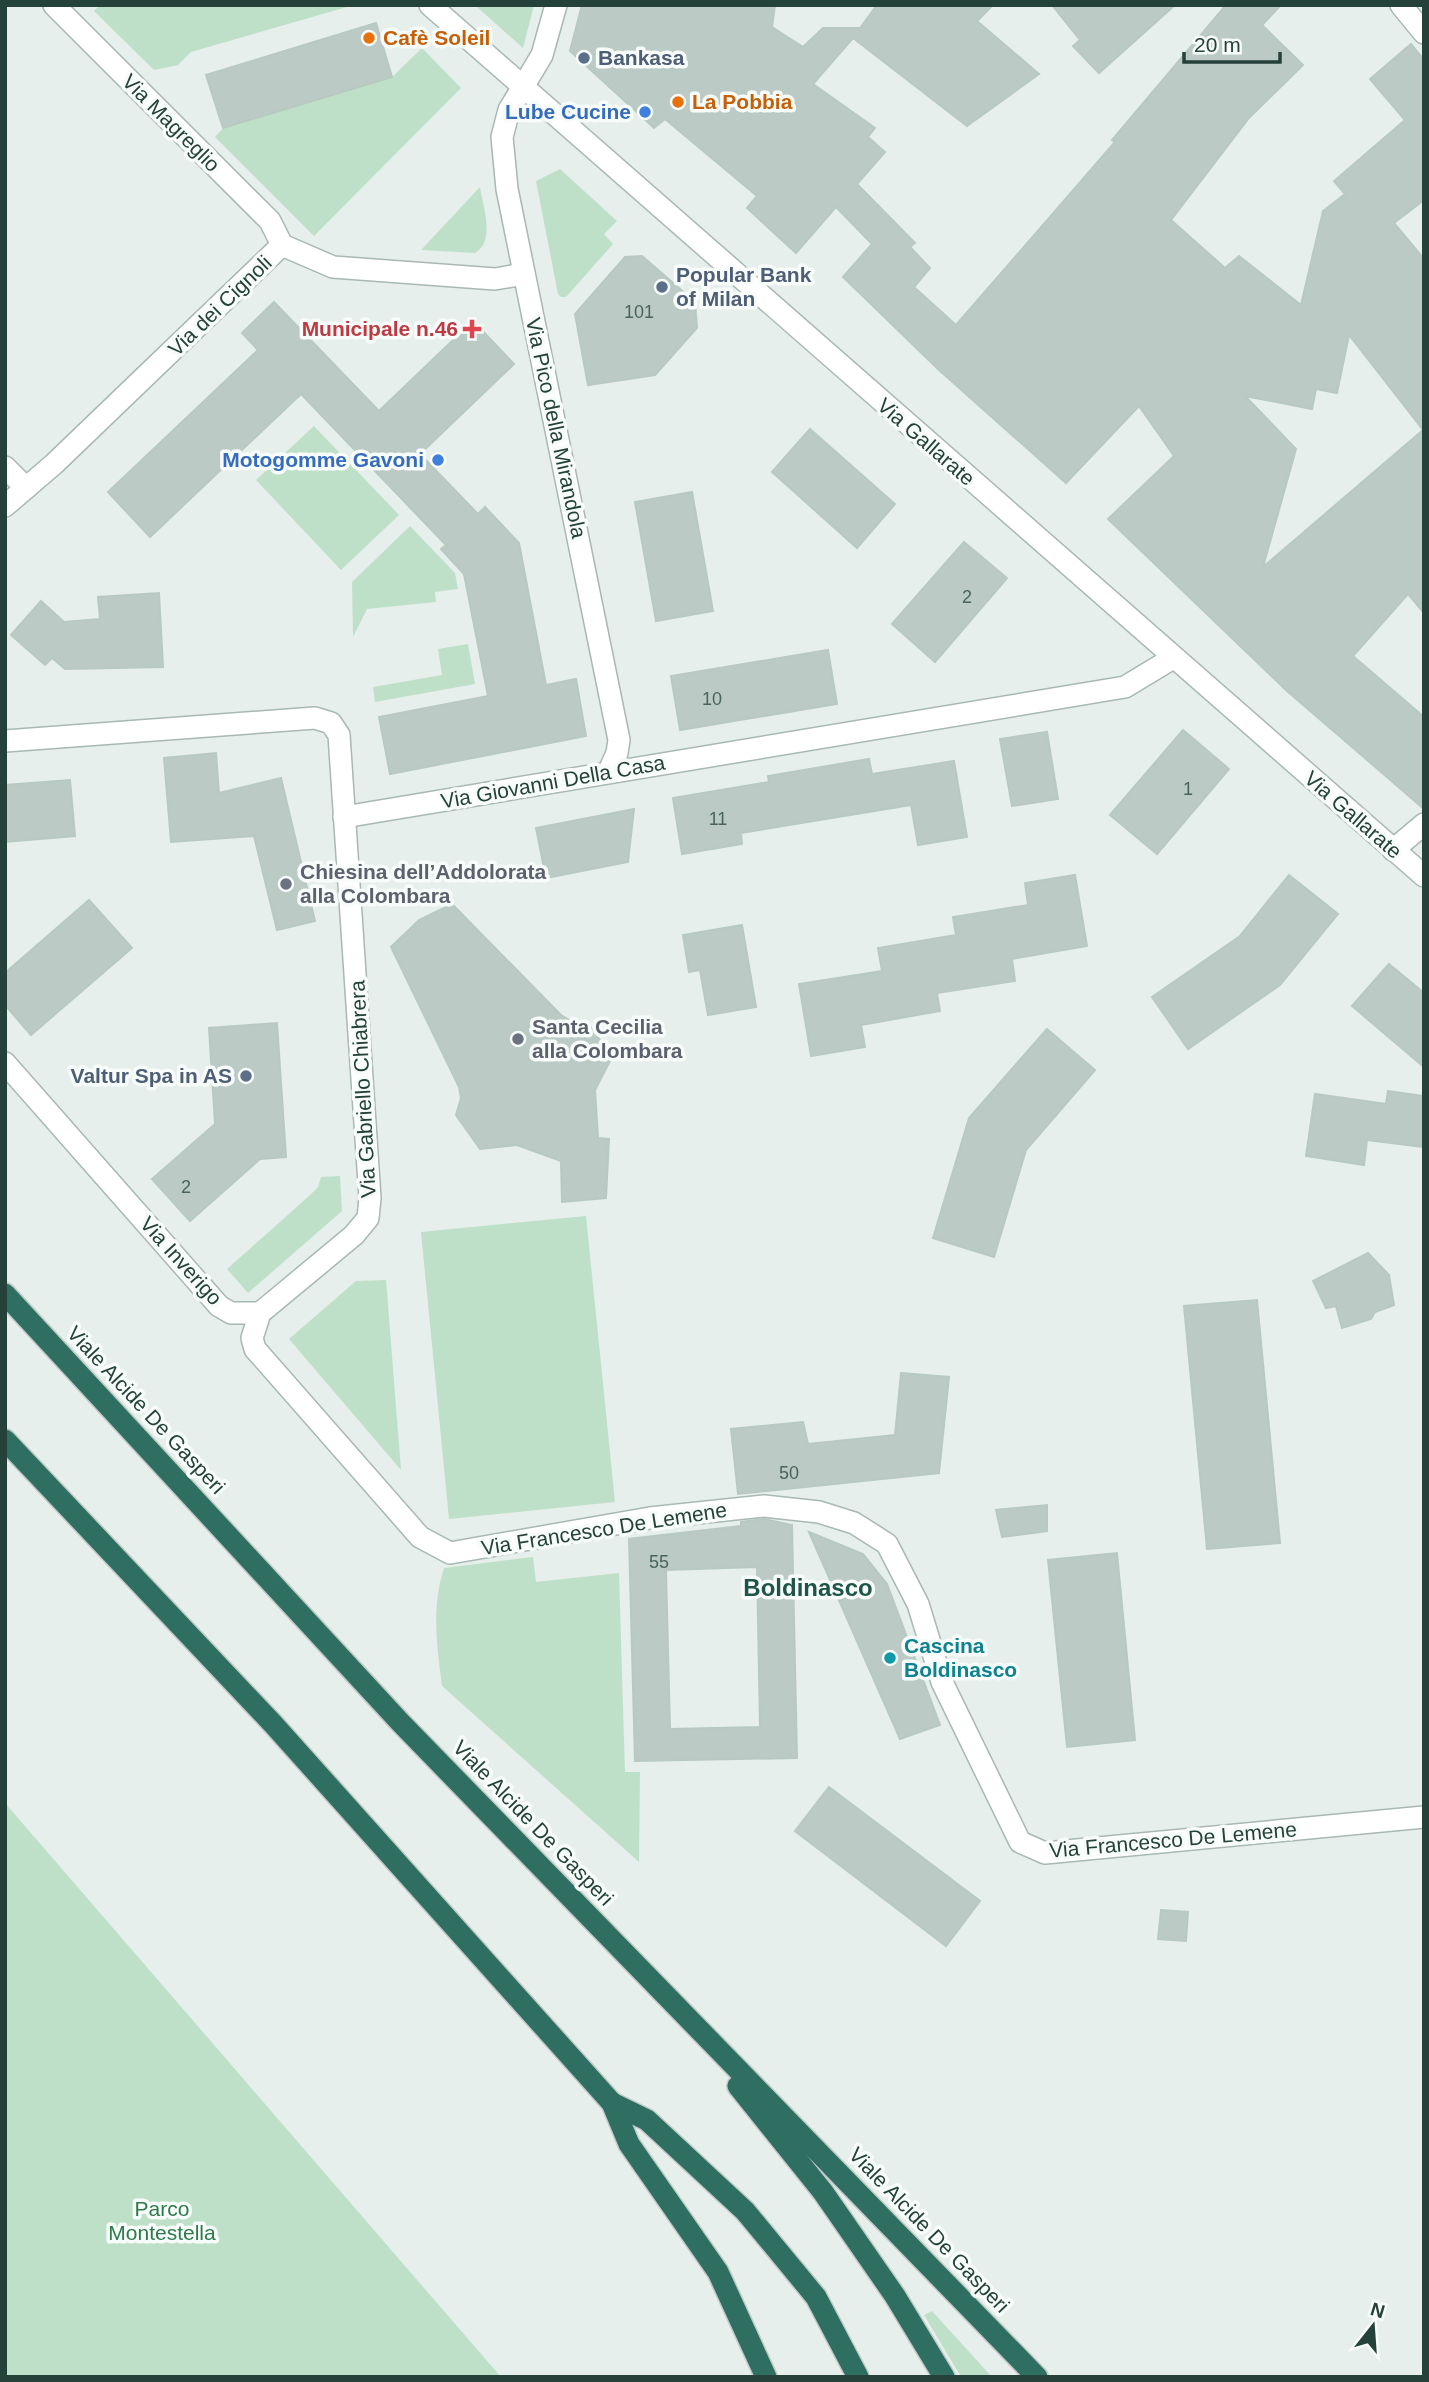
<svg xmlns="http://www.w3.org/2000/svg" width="1429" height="2382" font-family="Arial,sans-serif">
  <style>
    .green { fill: #bfe0c8 }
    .building { fill: #bbcac4; stroke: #b8c9c2; stroke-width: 2; fill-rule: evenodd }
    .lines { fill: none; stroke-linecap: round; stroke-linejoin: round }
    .minor-casing { stroke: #a8b8b2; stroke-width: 24 }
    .highway-casing { stroke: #c2cac8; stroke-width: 24 }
    .minor { stroke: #fff; stroke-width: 21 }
    .highway { stroke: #2f6f62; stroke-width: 21 }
    .food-dot { fill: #e8710a; stroke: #f7fbf9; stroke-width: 2.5 }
    .service-dot { fill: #5c6f8a; stroke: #f7fbf9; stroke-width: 2.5 }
    .shop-dot { fill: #3f7fe0; stroke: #f7fbf9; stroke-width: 2.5 }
    .health-dot { fill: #e0444e; stroke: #f7fbf9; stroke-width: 2.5 }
    .worship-dot { fill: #6b7280; stroke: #f7fbf9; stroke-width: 2.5 }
    .culture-dot { fill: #0f9aa8; stroke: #f7fbf9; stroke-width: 2.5 }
    .labels { text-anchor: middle; stroke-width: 7; stroke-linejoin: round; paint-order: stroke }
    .number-label { font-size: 18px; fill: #4a645c }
    .food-label { font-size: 21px; font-weight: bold; fill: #c56008; stroke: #f7fbf9; text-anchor: start }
    .service-label { font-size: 21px; font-weight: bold; fill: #4e5e75; stroke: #f7fbf9; text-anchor: start }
    .shop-label { font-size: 21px; font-weight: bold; fill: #366cbe; stroke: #f7fbf9; text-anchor: end }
    .street-label { font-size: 21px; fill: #24423a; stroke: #f7fbf9 }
    .health-label { font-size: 21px; font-weight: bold; fill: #be3a42; stroke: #f7fbf9; text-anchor: end }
    .worship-label { font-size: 21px; font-weight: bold; fill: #5b616d; stroke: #f7fbf9; text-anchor: start }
    .culture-label { font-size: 21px; font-weight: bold; fill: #0d838f; stroke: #f7fbf9; text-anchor: start }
    .park-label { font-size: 21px; fill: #2d7a4b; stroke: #f7fbf9 }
    .quarter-label { font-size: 24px; font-weight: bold; fill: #1f5548; stroke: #f7fbf9 }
  </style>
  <rect width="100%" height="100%" fill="#e6efeb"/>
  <g class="green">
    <polygon points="100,5 354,5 191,52 178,65 154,70 94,11"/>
    <polygon points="478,5 534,5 523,48 477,7"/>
    <polygon points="422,48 461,88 314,236 215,137 223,128 392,77"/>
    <polygon points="560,169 617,221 604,234 613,244 566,297 561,297 558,294 536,181"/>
    <path d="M480,187C483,207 496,241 475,253L421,250Z"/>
    <polygon points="314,426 399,515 341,570 256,480"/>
    <polygon points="410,526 455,573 458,589 435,592 436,602 367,609 353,637 352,582"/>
    <polygon points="468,644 475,684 375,702 373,687 442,675 438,649"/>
    <polygon points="340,1176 342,1211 248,1293 227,1269 309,1196 318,1187 321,1177"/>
    <polygon points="586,1216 615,1502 449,1519 421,1232"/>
    <polygon points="386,1280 401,1470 289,1339 356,1281"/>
    <path d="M533,1557L536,1582L619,1573L625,1772H640L639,1862L442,1686C437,1645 431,1608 444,1568Z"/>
    <polygon points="5,1803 501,2377 5,2377"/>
    <polygon points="932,2311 992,2377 961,2377 924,2315"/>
  </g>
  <g class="building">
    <path d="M582,5H775L772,27L803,47L823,28H860L877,5H993L977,21L1039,74L967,126L853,38L813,84L875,128L868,137L885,152L857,184L915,243L910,247L930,268L914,287L956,325L1115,142L1112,140L1226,5H1281L1262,25L1303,65L1249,118L1171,220L1225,268L1239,256L1301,305L1323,211L1345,194L1334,181L1405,120L1370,79L1411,44L1424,60V200L1394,223L1424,259V613L1408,594L1353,656L1424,717V809L1287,691L1108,519L1174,456L1139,406L1066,483L939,370L843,277L872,244L836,207L796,253L747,208L757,196L665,119L654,128L570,51ZM1349,335L1423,430L1263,567L1296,449L1245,396L1312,409L1316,389L1337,393Z"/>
    <polygon points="1052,5 1175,5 1099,73 1073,46 1080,40"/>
    <polygon points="376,23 392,77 223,128 206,75"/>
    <polygon points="642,256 695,302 697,328 655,375 588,385 575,314 625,257"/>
    <polygon points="274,302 379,411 473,321 514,364 420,454 478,514 485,507 519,543 546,685 576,679 586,736 390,774 379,717 488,696 464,574 441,549 446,545 301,394 150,537 108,492 258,350 242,333"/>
    <polygon points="810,429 895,504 857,548 772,472"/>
    <polygon points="692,492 713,611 656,621 635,502"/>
    <polygon points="964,542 1007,578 935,662 892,624"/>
    <polygon points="159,593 163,667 65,669 52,658 45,665 11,635 41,601 64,622 100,619 98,597"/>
    <polygon points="828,650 837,704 680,730 671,676"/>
    <polygon points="1183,730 1229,769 1157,854 1110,815"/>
    <polygon points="1047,732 1058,799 1012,806 1000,739"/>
    <polygon points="216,753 219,793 281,778 315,921 277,930 254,836 171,842 164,758"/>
    <polygon points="869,759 872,774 954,761 967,837 918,845 911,805 741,833 742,844 682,854 673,798 769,782 768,776"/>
    <polygon points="70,780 75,836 5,842 5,785"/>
    <polygon points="634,809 628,862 546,878 536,828"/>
    <polygon points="1075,875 1087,946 1012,959 1015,981 937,993 940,1011 861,1025 865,1047 811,1056 799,984 882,971 878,948 956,935 953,917 1028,905 1025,883"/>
    <polygon points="1289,875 1338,914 1280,985 1188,1049 1152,997 1240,936"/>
    <polygon points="89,900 132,948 31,1035 5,1005 5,973"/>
    <polygon points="452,904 561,1015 572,1022 587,1022 612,1057 595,1090 598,1138 609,1139 606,1198 562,1202 561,1161 517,1145 480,1149 456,1115 461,1098 459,1087 391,947 419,920"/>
    <polygon points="742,925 756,1007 708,1015 700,970 689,972 683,935"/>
    <polygon points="1389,964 1424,993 1424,1067 1352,1006"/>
    <polygon points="277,1023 286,1157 260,1159 190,1221 152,1179 215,1124 209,1028"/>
    <polygon points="1047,1029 1095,1070 1026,1150 994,1257 933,1238 969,1118"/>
    <polygon points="1388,1091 1424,1096 1424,1147 1367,1140 1364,1165 1306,1156 1315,1094 1386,1104"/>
    <polygon points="1368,1253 1389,1275 1394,1305 1375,1312 1371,1319 1342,1328 1336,1306 1326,1308 1313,1281"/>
    <polygon points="1257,1300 1280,1543 1207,1549 1184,1306"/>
    <polygon points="901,1373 949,1377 939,1473 738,1494 731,1429 803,1422 808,1444 895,1435"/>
    <polygon points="1047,1505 1047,1531 1002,1537 996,1510"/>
    <path d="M764,1519L792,1525L797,1758L635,1761L629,1539L741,1526V1522ZM757,1567L760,1727L670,1729L666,1570Z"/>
    <polygon points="809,1532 863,1554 887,1584 940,1725 900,1739"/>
    <polygon points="1117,1553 1135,1740 1067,1747 1048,1560"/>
    <polygon points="829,1787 980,1901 946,1946 795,1831"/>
    <polygon points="1161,1910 1188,1912 1186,1941 1158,1939"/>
  </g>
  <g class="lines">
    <defs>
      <g id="minor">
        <polyline points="54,5 270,221 282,245"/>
        <polyline points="430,5 1424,876"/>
        <polyline points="556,5 542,55 509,110 502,137 507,189 619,740 617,753 609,771"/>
        <polyline points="1401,5 1424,33"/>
        <polyline points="282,245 333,267 495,279 524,274"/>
        <polyline points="5,467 26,488"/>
        <polyline points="5,506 54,464 282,245"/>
        <polyline points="5,741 315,718 331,723 339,735 370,1198 368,1218 354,1235 260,1313 252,1338 255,1349 420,1537 450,1553 650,1518 764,1506 819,1512 854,1523 887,1544 918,1604 942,1682 1020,1842 1045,1853 1424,1817"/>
        <polyline points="344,817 1125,687 1173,658"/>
        <polyline points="1393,850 1424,824"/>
        <polyline points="5,1063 219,1306 231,1313 260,1313"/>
      </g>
      <g id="highway">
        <polyline points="5,1294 400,1722 1037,2377"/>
        <polyline points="5,1440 274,1725 612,2103 629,2144 718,2272 766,2377"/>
        <polyline points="738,2086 823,2192 895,2296 944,2377"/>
        <polyline points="612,2103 647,2120 745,2211 816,2297 858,2377"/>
      </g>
    </defs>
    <use href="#minor" class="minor-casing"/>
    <use href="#highway" class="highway-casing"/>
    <use href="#minor" class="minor"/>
    <use href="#highway" class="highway"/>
  </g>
  <g class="food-dot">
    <circle cx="369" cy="38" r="7"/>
    <circle cx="678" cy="102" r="7"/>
  </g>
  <g class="service-dot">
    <circle cx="584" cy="58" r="7"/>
    <circle cx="662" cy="287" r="7"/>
    <circle cx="246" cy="1076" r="7"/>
  </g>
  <g class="shop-dot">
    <circle cx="645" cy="112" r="7"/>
    <circle cx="438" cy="460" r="7"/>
  </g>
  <path class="health-dot" d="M468.5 318.5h7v7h7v7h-7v7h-7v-7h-7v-7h7z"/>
  <g class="worship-dot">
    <circle cx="286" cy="884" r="7"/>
    <circle cx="518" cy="1039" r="7"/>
  </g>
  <circle class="culture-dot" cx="890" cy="1658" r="7"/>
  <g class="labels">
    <g class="number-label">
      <text x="639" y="318">101</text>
      <text x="967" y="603">2</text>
      <text x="712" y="705">10</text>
      <text x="1188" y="795">1</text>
      <text x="718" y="825">11</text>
      <text x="186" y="1193">2</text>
      <text x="789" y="1479">50</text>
      <text x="659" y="1568">55</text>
    </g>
    <g class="food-label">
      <text x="383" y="45">Cafè Soleil</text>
      <text x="692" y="109">La Pobbia</text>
    </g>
    <g class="service-label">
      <text x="598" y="65">Bankasa</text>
      <text x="676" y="282">Popular Bank<tspan x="676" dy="24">of Milan</tspan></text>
      <text x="232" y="1083" text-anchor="end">Valtur Spa in AS</text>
    </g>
    <g class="shop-label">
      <text x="631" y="119">Lube Cucine</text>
      <text x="424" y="467">Motogomme Gavoni</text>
    </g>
    <g class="street-label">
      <text transform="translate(171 123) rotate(45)" y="7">Via Magreglio</text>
      <text transform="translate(220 306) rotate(-44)" y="7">Via dei Cignoli</text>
      <text transform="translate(556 428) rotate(78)" y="7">Via Pico della Mirandola</text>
      <text transform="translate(926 442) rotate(41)" y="7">Via Gallarate</text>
      <text transform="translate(553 782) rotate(-10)" y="7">Via Giovanni Della Casa</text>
      <text transform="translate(1353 815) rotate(41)" y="7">Via Gallarate</text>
      <text transform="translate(363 1089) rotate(-93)" y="7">Via Gabriello Chiabrera</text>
      <text transform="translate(181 1261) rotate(48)" y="7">Via Inverigo</text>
      <text transform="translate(146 1410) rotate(47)" y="7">Viale Alcide De Gasperi</text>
      <text transform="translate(604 1529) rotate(-9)" y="7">Via Francesco De Lemene</text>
      <text transform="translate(533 1823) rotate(46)" y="7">Viale Alcide De Gasperi</text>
      <text transform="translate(1173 1840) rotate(-5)" y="7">Via Francesco De Lemene</text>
      <text transform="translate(929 2230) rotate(46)" y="7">Viale Alcide De Gasperi</text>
    </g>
    <g class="health-label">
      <text x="458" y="336">Municipale n.46</text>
    </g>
    <g class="worship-label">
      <text x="300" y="879">Chiesina dell’Addolorata<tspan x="300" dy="24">alla Colombara</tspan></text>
      <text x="532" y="1034">Santa Cecilia<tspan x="532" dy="24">alla Colombara</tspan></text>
    </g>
    <g class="culture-label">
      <text x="904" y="1653">Cascina<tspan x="904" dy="24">Boldinasco</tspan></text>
    </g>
    <g class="park-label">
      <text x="162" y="2216">Parco<tspan x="162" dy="24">Montestella</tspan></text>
    </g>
    <g class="quarter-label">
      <text x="808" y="1596">Boldinasco</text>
    </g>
  </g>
  <rect width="1429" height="2382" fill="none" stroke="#24423a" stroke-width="14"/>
  <g transform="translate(1373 2326) rotate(17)" stroke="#f7fbf9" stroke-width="5" paint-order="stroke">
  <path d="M0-5L12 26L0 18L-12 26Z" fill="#24423a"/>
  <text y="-10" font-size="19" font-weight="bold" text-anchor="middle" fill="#24423a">N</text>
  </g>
  <path d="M1184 52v10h96v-10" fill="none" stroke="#24423a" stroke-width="3.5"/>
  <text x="1194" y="52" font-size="21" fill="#24423a" stroke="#f7fbf9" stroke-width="5" paint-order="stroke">20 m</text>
</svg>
